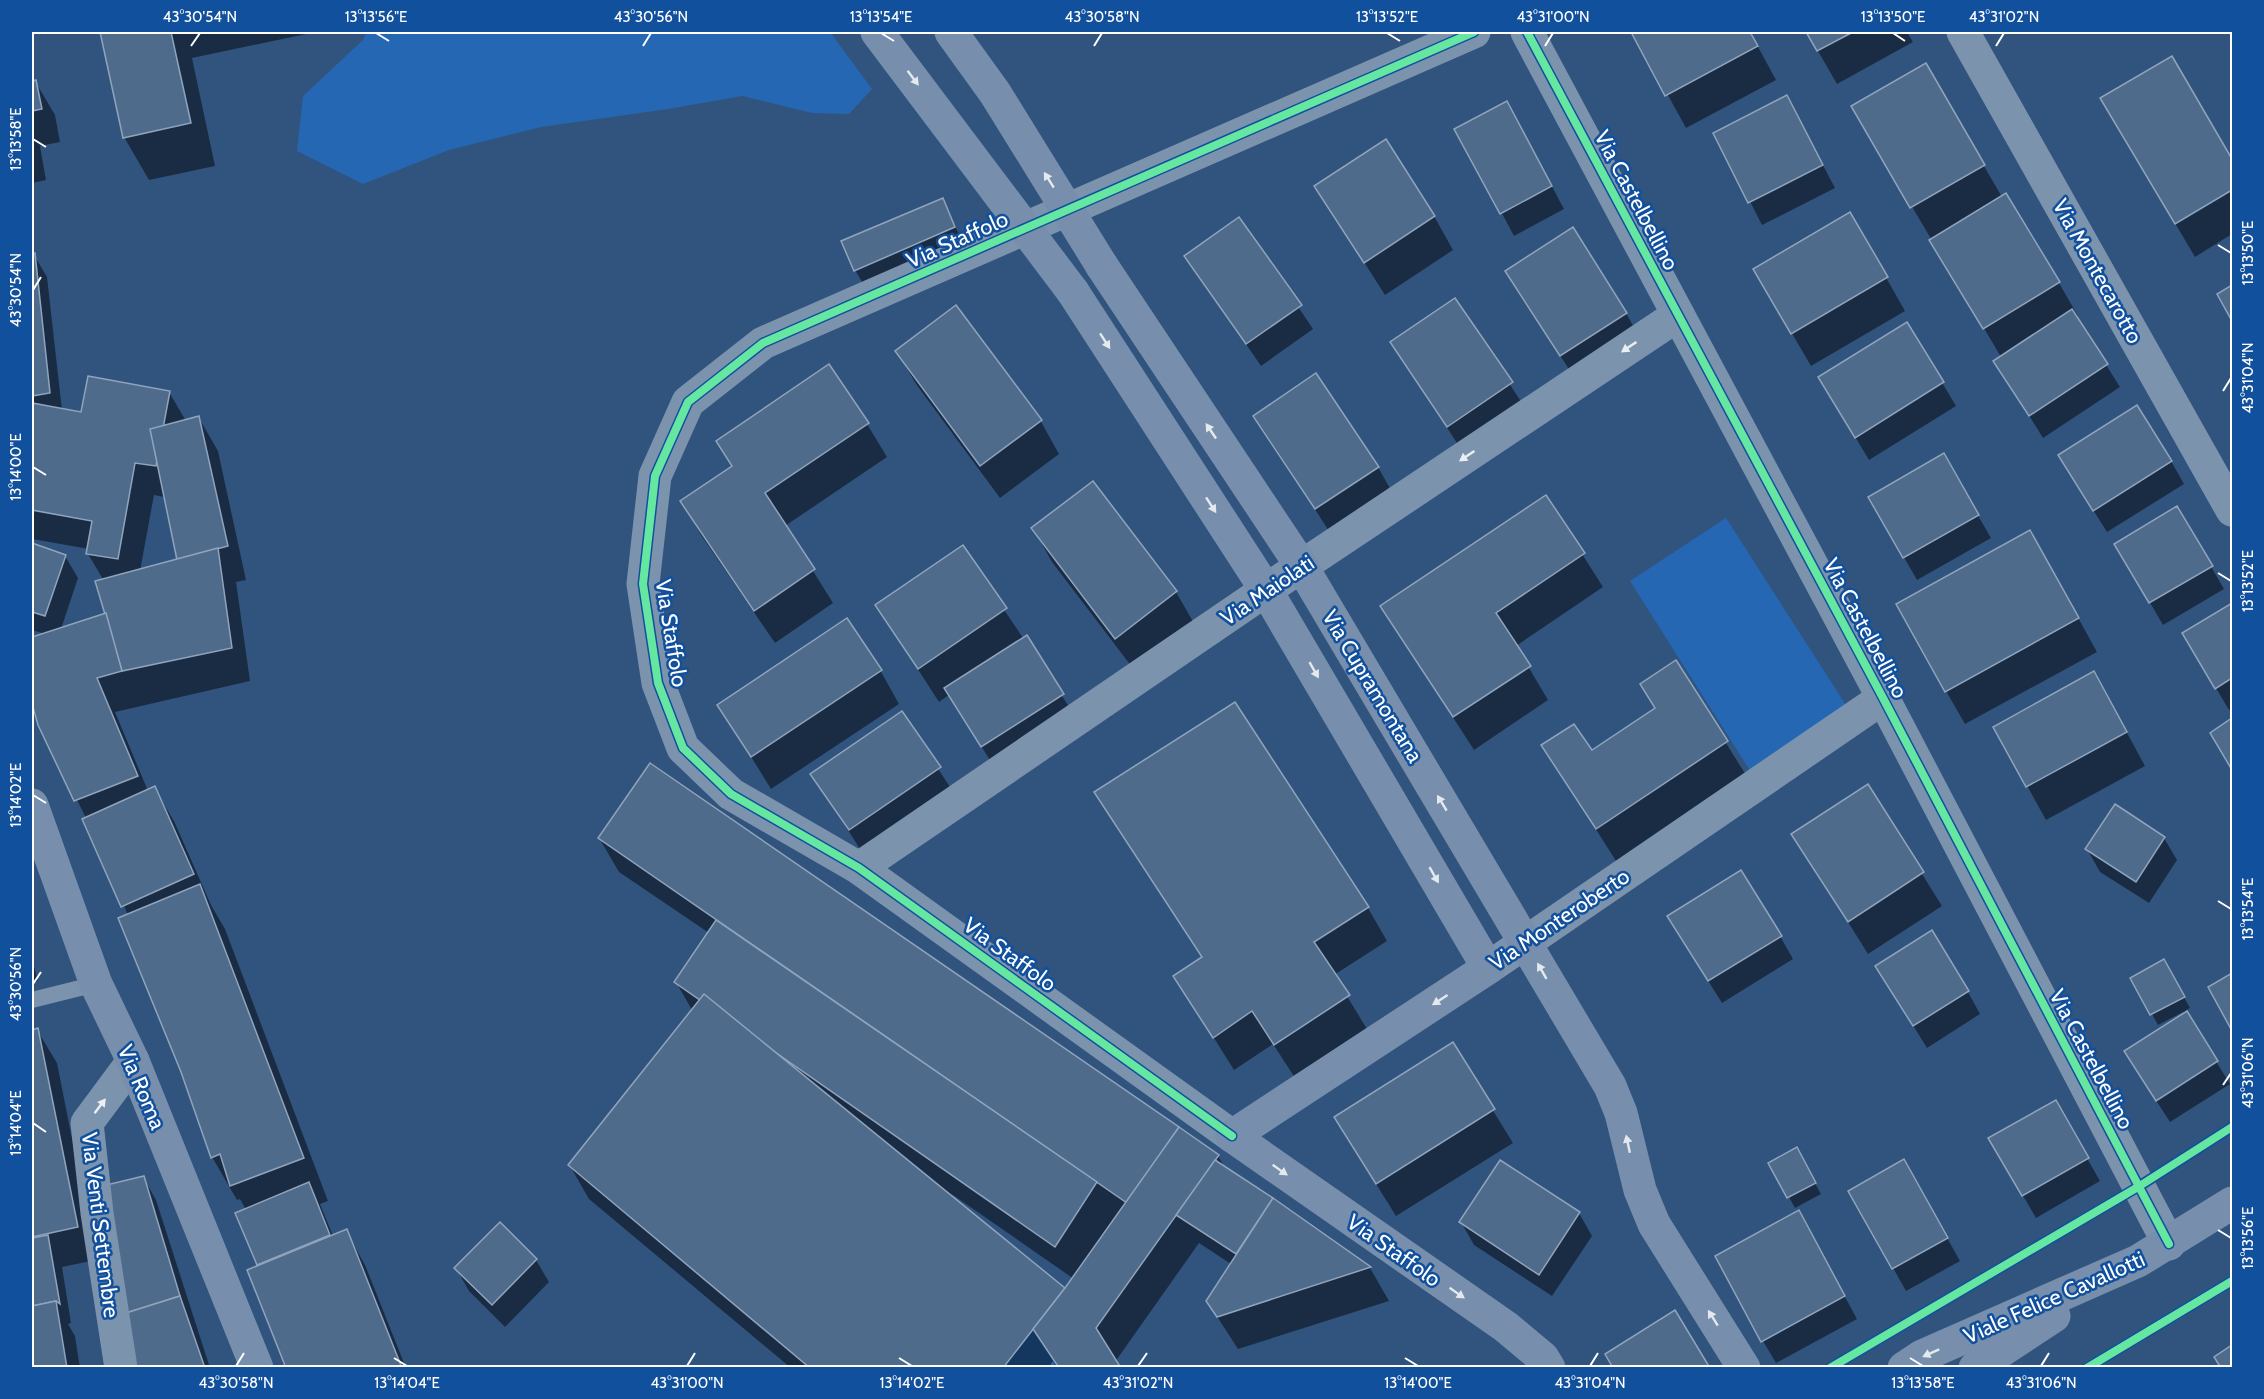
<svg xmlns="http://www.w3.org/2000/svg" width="2264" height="1399" font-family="Cabin,sans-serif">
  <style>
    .green { fill: #2667b3 }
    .shadow { fill: #0007; fill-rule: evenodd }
    .building { fill: #4f6b8c; stroke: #90a4bc; stroke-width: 1.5 }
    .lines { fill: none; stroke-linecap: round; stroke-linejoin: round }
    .lane { stroke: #7c93ae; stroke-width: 16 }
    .street { stroke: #7c93ae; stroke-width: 33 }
    .secondary { stroke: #778fac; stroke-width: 33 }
    .secondary-bridge { stroke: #778fac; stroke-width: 33 }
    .cycleway-casing { stroke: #11509d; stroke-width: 11 }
    .cycleway { stroke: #66e7a1; stroke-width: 8 }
    .oneway { fill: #e4e9ee }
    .oneway2 { fill: #ebeff3 }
    .ticks { fill: none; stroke: #fff; stroke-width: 2 }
    .labels { text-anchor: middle; stroke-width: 5; stroke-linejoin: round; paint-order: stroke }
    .street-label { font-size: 22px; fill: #fff; stroke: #11509d }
    .neatline { fill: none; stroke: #fff; stroke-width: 2 }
    .ticks-label { font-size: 15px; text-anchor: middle; fill: #fff }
  </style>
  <rect width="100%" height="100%" fill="#31547e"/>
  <g class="green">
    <polygon points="367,32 830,32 872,89 849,114 812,113 742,96 668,109 541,127 449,150 363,184 297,151 303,96 363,40"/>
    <polygon points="1726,518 1849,710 1751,772 1630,581"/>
    <polygon points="1033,1329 1059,1367 1003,1368"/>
  </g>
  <g class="shadow">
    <polygon points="101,32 316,32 192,58 215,166 149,180 124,137"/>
    <polygon points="1633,32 1750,32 1776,80 1686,128"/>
    <polygon points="1807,32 1907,32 1913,42 1837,84"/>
    <polygon points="2171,58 2232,162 2232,234 2195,257 2121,132"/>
    <polygon points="1925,65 2002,197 2059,283 2078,316 2076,317 2120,387 2043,438 1995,361 2001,357 1853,107"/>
    <polygon points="35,81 55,115 60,142 40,146 46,180 32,183 32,82"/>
    <polygon points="1787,97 1835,188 1762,225 1715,133"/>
    <polygon points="1519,125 1564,209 1514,236 1457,129"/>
    <polygon points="1316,187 1434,216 1453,250 1385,295"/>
    <polygon points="942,200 967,250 868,292 855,270"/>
    <polygon points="1850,214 1905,311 1811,366 1755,270"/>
    <polygon points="1239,219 1313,329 1261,366 1186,257"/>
    <path d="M32,255H34L47,277L62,410L82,414L169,392L186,421L199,418L218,451L246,580L236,582L250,681L115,712L148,791L154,788L174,821L211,905L225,929L328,1201L320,1204L333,1236L346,1231L365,1265L406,1368H287L259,1266L237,1214L246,1210L240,1199L237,1200L212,1157L128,915L86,818L40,725L32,699V638L45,634L32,630V545L65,556L78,578L61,629L107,614L104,581L88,554L89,549L32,539ZM154,495L164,497L178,561L140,571Z"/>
    <polygon points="1455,300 1531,417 1468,460 1392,343"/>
    <polygon points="1527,304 1626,313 1645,347 1581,388"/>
    <polygon points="1907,324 1956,406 1869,460 1833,400"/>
    <polygon points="897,351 1040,420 1059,454 1000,498 916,384"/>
    <polygon points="1255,416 1378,467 1397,501 1336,542"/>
    <polygon points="867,424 887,457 785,526 833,603 775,643 701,535 682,501"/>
    <polygon points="1943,455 1991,538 1917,580 1870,498"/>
    <polygon points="2171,461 2184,484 2107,532 2073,478"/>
    <polygon points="1093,483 1176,592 1195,625 1135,671 1052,562 1033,528"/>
    <polygon points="1546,497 1603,587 1516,646 1548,700 1474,750 1382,607"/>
    <polygon points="2177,508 2224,589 2163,625 2116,544"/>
    <polygon points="962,547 1076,717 995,768 949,695 939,702 877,606"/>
    <polygon points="2049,565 2097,652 1965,724 1946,691"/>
    <polygon points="2232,605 2232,708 2229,710 2184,634"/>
    <polygon points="1675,662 1746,775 1616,861 1543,746 1591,752 1656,710"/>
    <polygon points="880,670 899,704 771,789 719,705"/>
    <polygon points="2113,707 2145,766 2046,820 1995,728"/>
    <polygon points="902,713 959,801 869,863 812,774"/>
    <polygon points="2232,720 2232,769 2212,733"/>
    <polygon points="1867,786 1942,906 1868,954 1793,834"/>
    <polygon points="1096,792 1368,908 1387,941 1334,975 1367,1029 1295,1078 1273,1044 1234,1070 1175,976 1203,959"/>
    <path d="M599,838L1218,1156L1225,1168L1370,1268L1389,1301L1238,1349L1207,1301L1231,1264L1199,1243L1115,1362L1119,1368H1057L1053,1361L1048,1368H791L589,1199L570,1166L692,1010L676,982L709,933L619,872ZM953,1195L1074,1279L1066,1290L952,1197Z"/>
    <polygon points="2164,838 2177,860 2149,903 2100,872 2087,849"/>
    <polygon points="1780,936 1793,959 1722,1003 1682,939"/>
    <polygon points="32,959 38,981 32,983"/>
    <polygon points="2164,961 2190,1008 2185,1011 2230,1084 2170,1122 2139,1074 2184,1014 2183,1012 2158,1025 2132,978"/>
    <polygon points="2232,975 2232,1028 2210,988"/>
    <polygon points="1890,988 1968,992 1980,1014 1927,1048"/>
    <polygon points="37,1030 57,1063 96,1260 62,1267 71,1323 68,1324 75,1336 80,1368 32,1368 32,1031"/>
    <polygon points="1452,1044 1513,1143 1396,1216 1355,1150"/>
    <polygon points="2055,1102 2100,1181 2036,1218 1990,1139"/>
    <polygon points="1796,1149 1821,1194 1795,1208 1770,1163"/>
    <polygon points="1904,1161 1960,1261 1906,1291 1850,1191"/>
    <polygon points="143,1177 156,1200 210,1368 135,1368"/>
    <polygon points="1579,1213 1592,1236 1552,1296 1474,1245 1461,1222"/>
    <polygon points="1811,1234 1857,1319 1776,1363 1763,1341"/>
    <polygon points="536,1260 549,1282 505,1327 469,1291 456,1268"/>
  </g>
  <g class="building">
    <polygon points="100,32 171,32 191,123 123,138"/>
    <polygon points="1631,32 1750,32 1758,46 1665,96"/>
    <polygon points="1806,32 1853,32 1817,51"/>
    <polygon points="2172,56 2232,159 2232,190 2175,224 2100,98"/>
    <polygon points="1926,63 1985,165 1910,208 1851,106"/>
    <polygon points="36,80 42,109 32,111 32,81"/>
    <polygon points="1787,95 1823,165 1748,203 1713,133"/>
    <polygon points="1507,101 1552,186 1500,214 1454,129"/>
    <polygon points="1386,139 1435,216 1364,263 1314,186"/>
    <polygon points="2006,193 2060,282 1983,329 1929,240"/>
    <polygon points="943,198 955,227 854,271 841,241"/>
    <polygon points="1850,212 1888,277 1791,334 1753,269"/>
    <polygon points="1239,217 1302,305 1246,344 1184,256"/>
    <polygon points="1573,227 1627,313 1560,356 1505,271"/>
    <polygon points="35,253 50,393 32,396 32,254"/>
    <polygon points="2232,285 2232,321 2217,294"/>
    <polygon points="1455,298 1513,382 1447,427 1390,342"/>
    <polygon points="956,305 1042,420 980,466 895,351"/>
    <polygon points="2072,309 2108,364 2029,416 1993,361"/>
    <polygon points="1907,322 1944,382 1855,438 1818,377"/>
    <polygon points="829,364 869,423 765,493 815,569 754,611 680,501 732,466 716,441"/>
    <polygon points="1316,373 1379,467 1315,509 1253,416"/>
    <polygon points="88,376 170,391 156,466 135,463 118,559 86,554 92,521 32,510 32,403 81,412"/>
    <polygon points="2137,405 2172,461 2093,511 2058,455"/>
    <polygon points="199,416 228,546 177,560 150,429"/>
    <polygon points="1944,453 1979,515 1903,558 1868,497"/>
    <polygon points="1093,481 1177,591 1115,639 1031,528"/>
    <polygon points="1546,495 1585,553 1496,613 1531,666 1453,717 1380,606"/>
    <polygon points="2177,506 2213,566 2149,603 2114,544"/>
    <polygon points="2030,530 2079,618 1945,692 1896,604"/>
    <polygon points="32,543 66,555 45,616 32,612"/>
    <polygon points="963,545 1007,608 918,669 875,605"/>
    <polygon points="218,548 232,648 122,671 95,581"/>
    <polygon points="2232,603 2232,678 2215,689 2182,633"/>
    <polygon points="106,613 122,671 97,678 138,776 74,801 38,725 32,704 32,637"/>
    <polygon points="847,618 882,670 751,757 717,705"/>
    <polygon points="1027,635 1064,694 981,747 944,688"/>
    <polygon points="1676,660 1728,741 1596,829 1541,745 1574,724 1592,750 1655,708 1640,684"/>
    <polygon points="2094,671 2127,732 2026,787 1993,727"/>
    <polygon points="1235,702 1369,907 1314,942 1350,995 1274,1045 1252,1011 1213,1038 1173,976 1202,957 1094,792"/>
    <polygon points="902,711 941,767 849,830 810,774"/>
    <polygon points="2232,718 2232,770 2210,733"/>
    <polygon points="650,763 1179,1127 1127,1203 598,838"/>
    <polygon points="1868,784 1924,872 1848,922 1791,834"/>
    <polygon points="155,786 194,874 121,907 82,819"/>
    <polygon points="2115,804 2165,837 2136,882 2085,849"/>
    <polygon points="1741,870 1782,936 1708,981 1667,916"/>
    <polygon points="200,884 304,1158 230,1186 220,1154 211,1158 181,1072 118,918"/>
    <polygon points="716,920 1097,1182 1055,1247 674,982"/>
    <polygon points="1932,930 1969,991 1913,1026 1875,966"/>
    <polygon points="2164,959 2185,997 2150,1015 2130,978"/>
    <polygon points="2232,973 2232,1031 2208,987"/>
    <polygon points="704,994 1065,1288 1003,1368 810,1368 568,1165"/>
    <polygon points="2187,1011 2218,1061 2156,1101 2124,1051"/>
    <polygon points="38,1028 78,1227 32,1237 32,1030"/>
    <polygon points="1453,1042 1495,1109 1376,1184 1334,1117"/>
    <polygon points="2056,1100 2089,1158 2022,1196 1988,1138"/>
    <polygon points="1179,1127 1219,1155 1096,1328 1121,1368 1059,1368 1033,1329 1065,1288"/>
    <polygon points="1797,1147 1816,1183 1787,1198 1768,1163"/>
    <polygon points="1904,1159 1948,1238 1892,1269 1848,1191"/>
    <polygon points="1215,1160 1273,1198 1236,1254 1176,1215"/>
    <polygon points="1500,1160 1580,1212 1539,1275 1459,1222"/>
    <polygon points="144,1176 180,1296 126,1313 102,1186"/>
    <polygon points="309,1182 330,1235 257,1265 235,1213"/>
    <polygon points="1273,1198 1371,1267 1217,1317 1206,1301"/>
    <polygon points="1799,1210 1845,1296 1761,1342 1715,1256"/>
    <polygon points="500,1222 537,1259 492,1305 454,1268"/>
    <polygon points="347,1229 402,1368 286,1368 247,1270"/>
    <polygon points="48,1235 60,1304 56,1301 32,1306 32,1238"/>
    <polygon points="180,1296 205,1368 134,1368 126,1313"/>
    <polygon points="56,1301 67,1368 32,1368 32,1306"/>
    <polygon points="1675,1310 1710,1368 1613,1368 1605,1354"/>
    <polygon points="2232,1345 2232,1368 2221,1368 2214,1357"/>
  </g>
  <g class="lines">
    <polyline class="lane" points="32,1000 96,984"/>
    <g class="street">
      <polyline points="1527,32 1883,698 2169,1244"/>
      <polyline points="1963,32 2232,510"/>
      <polyline points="859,868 1266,590 1678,315"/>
      <polyline points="1488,968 1883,698"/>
      <polyline points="1232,1136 859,868 731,794 683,748 658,683 643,584 655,476 688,402 763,343 1474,32"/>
      <polyline points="121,1368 97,1213 87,1123 133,1061"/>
    </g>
    <g class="secondary">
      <polyline points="1102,266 1302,567 1610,1086 1621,1113 1640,1190 1654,1224 1744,1368"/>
      <polyline points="1073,292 1266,590 1488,968 1232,1136 1506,1327 1543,1358 1549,1368"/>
      <polyline points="32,805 96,984 133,1061 257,1368"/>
      <polyline points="1904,1368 1922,1356 2138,1261 2232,1203"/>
      <polyline points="1975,1368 2054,1316"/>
    </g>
    <g class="secondary-bridge">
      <polyline points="877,32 1073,292"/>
      <polyline points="951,32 995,93 1102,266"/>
    </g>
    <defs>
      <g id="cycleway">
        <polyline points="1527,32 1883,698 2169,1244"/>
        <polyline points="1232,1136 859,868 731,794 683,748 658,683 643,584 655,476 688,402 763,343 1474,32"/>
        <polyline points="1830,1368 2138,1187 2232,1127"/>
        <polyline points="2087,1368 2232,1281"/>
      </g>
    </defs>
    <use href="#cycleway" class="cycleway-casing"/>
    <use href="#cycleway" class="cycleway"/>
  </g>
  <defs><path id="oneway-solid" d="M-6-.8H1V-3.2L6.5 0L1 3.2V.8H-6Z" transform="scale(1.5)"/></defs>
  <g class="oneway">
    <use href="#oneway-solid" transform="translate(913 78) rotate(53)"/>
    <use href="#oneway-solid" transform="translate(1049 180) rotate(-122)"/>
    <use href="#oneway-solid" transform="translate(1105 341) rotate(57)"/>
    <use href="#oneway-solid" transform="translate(1211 431) rotate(-124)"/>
    <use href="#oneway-solid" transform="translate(1211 505) rotate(57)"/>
    <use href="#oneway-solid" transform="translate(1314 670) rotate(60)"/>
    <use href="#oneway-solid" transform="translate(1442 803) rotate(-121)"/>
    <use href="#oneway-solid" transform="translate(1434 875) rotate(60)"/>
    <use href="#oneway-solid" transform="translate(1542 971) rotate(-120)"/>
    <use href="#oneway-solid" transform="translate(1440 1000) rotate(147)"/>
    <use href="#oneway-solid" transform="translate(1628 1144) rotate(-102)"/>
    <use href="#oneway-solid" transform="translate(1280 1170) rotate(35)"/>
    <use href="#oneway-solid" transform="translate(1457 1293) rotate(35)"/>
    <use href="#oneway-solid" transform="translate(1713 1318) rotate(-122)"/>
    <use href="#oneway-solid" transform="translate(1931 1353) rotate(156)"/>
  </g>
  <g class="oneway2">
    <use href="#oneway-solid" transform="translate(1629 347) rotate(146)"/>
    <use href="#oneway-solid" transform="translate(1467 456) rotate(146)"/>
    <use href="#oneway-solid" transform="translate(100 1106) rotate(-53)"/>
  </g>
  <path class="ticks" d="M376,33L389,41M881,33L894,41M1387,33L1400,41M1893,33L1905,41M191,46L200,33M643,46L651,33M1094,46L1102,33M1545,46L1553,33M1996,46L2004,33M33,139L46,147M2218,245L2231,253M33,290L41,277M2223,391L2231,378M33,467L46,475M2218,573L2231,581M33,795L46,803M2218,901L2231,909M33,984L41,972M2223,1085L2231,1073M33,1123L46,1132M2218,1230L2231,1238M394,1358L407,1366M899,1358L912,1366M1405,1358L1418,1366M1910,1358L1923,1366M236,1366L244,1353M687,1366L695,1353M1138,1366L1147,1353M1590,1366L1598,1353M2041,1366L2049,1353"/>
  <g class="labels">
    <g class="street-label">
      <text transform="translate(1637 200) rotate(62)" y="8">Via Castelbellino</text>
      <text transform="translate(957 239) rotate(-24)" y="8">Via Staffolo</text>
      <text transform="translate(2098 271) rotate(61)" y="8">Via Montecarotto</text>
      <text transform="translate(1267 590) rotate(-34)" y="8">Via Maiolati</text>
      <text transform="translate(1866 628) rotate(62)" y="8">Via Castelbellino</text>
      <text transform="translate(672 633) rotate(81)" y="8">Via Staffolo</text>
      <text transform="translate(1373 686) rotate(59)" y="8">Via Cupramontana</text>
      <text transform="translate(1559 919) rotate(-34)" y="8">Via Monteroberto</text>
      <text transform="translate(1010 954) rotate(36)" y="8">Via Staffolo</text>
      <text transform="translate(2092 1059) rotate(62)" y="8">Via Castelbellino</text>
      <text transform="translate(142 1087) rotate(67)" y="8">Via Roma</text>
      <text transform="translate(101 1225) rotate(83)" y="8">Via Venti Settembre</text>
      <text transform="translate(1394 1250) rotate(35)" y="8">Via Staffolo</text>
      <text transform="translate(2054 1297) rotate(-24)" y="8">Viale Felice Cavallotti</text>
    </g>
  </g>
  <rect width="2264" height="1399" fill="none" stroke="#11509d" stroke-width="66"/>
  <rect x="33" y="33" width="2198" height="1333" class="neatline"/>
  <g class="ticks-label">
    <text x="200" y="22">43°30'54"N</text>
    <text x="376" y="22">13°13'56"E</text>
    <text x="651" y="22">43°30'56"N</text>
    <text x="881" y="22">13°13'54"E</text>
    <text x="1102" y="22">43°30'58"N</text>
    <text x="1387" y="22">13°13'52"E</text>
    <text x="1553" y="22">43°31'00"N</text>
    <text x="1893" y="22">13°13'50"E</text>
    <text x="2004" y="22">43°31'02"N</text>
    <text transform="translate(16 139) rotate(-90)" y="5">13°13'58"E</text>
    <text transform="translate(2248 253) rotate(-90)" y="5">13°13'50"E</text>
    <text transform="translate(16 290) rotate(-90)" y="5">43°30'54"N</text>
    <text transform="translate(2248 378) rotate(-90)" y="5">43°31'04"N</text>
    <text transform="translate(16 467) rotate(-90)" y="5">13°14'00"E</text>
    <text transform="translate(2248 581) rotate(-90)" y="5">13°13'52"E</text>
    <text transform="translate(16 795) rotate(-90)" y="5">13°14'02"E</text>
    <text transform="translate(2248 909) rotate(-90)" y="5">13°13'54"E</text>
    <text transform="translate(16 984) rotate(-90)" y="5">43°30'56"N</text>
    <text transform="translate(2248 1073) rotate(-90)" y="5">43°31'06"N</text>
    <text transform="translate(16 1123) rotate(-90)" y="5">13°14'04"E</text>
    <text transform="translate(2248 1238) rotate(-90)" y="5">13°13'56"E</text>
    <text x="236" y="1388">43°30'58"N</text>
    <text x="407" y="1388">13°14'04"E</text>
    <text x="687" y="1388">43°31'00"N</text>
    <text x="912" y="1388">13°14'02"E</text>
    <text x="1138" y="1388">43°31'02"N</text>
    <text x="1418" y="1388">13°14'00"E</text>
    <text x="1590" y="1388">43°31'04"N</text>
    <text x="1923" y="1388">13°13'58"E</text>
    <text x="2041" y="1388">43°31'06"N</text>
  </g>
</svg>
